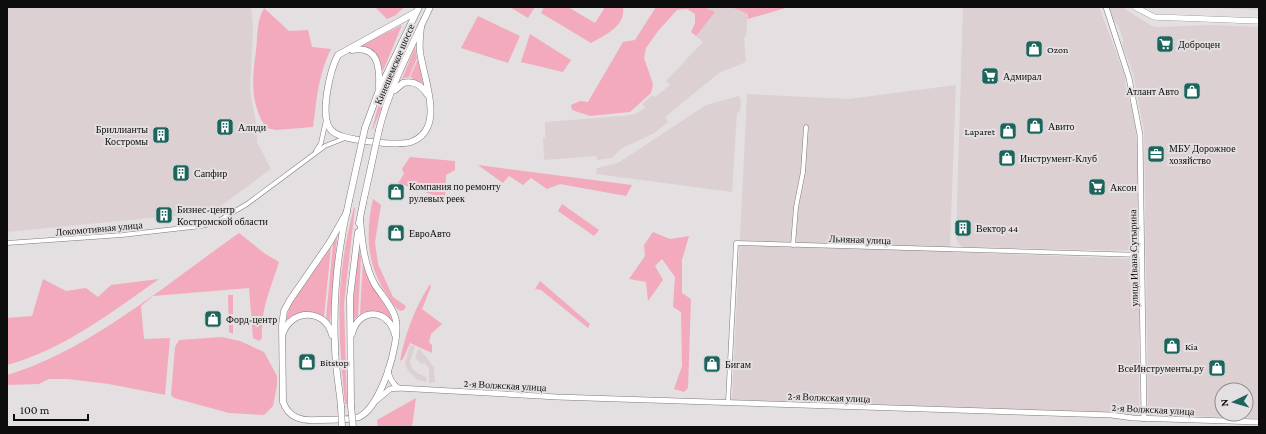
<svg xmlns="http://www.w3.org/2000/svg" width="1266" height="434" font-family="'Crimson Pro',serif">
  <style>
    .built { fill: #dcd0d2; fill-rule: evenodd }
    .green { fill: #f2aabc }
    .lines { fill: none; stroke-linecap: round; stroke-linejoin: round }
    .minor-casing { stroke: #7d7a7b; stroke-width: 5 }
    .tertiary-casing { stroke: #7d7a7b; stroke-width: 6 }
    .secondary-casing { stroke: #7d7a7b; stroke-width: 6 }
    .primary-casing { stroke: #7d7a7b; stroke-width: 7 }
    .minor { stroke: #fff; stroke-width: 4 }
    .tertiary { stroke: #fff; stroke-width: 5 }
    .secondary { stroke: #fff; stroke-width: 5.5 }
    .primary { stroke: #fff; stroke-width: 6 }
    .primary-bridge-casing { stroke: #7d7a7b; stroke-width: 7; stroke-linecap: butt }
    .primary-bridge { stroke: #fff; stroke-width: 6 }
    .labels { text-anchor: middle; stroke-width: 4; stroke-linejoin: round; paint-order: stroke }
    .poi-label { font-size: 10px; fill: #0e0d0d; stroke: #e4e0e1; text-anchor: start }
    .street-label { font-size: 10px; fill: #0e0d0d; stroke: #e4e0e1 }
  </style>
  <rect width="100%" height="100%" fill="#e4e0e1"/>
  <g class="built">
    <polygon points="7,7 251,7 253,27 250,91 257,128 257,142 271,169 213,212 7,232"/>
    <polygon points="704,7 731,7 748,14 746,37 744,37 746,62 719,73 665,117 668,122 653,134 622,148 612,158 597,160 597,156 544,160 543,138 545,138 545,122 622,116 635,114 645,108 642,104 652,95 655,97 670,85 666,81 703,42 696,36 714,12"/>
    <polygon points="963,7 1099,7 1125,76 1125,83 1130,103 1134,108 1138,150 1138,251 963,247 958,243 956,238"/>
    <path d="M1108,7H1122L1152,26L1157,27L1211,25L1259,27V418L1155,415L1148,410L1144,131L1133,73L1123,47V39L1118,25L1112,19ZM1222,390H1246V414H1222Z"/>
    <polygon points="1216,7 1259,7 1259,10 1216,8"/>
    <polygon points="956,85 950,245 952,252 1139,259 1139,410 1135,414 732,400 747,94 848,99"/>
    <polygon points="739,96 741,101 740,111 737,113 732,192 596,174 597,168 618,163 706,105"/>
    <polygon points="410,345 415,346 410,362 412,368 417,373 426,377 427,382 418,380 408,371 405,363"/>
    <polygon points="420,349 434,367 435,382 429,383 429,368 424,363 421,364 415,357 418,350"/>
  </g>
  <g class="green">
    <polygon points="375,7 404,7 396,15 387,19"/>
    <polygon points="510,7 535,7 528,18"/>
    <path d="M544,7H568L595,23L604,9L602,7H623C626,26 605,35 591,43L541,13Z"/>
    <polygon points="656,7 704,7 715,12 696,36 691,32 695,23 695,14 687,9 677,10 658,31 646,48 644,58 653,84 651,93 630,112 590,116 572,110 571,105 580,101 588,102 623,42 635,40"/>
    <polygon points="731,7 789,7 748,19 748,14"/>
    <path d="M264,8L289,31L308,30L312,47L331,49C318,75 317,99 313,127L276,130L266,128C250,103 252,79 256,51C258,36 256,22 264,8Z"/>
    <polygon points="478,16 520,36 508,63 461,48"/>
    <polygon points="402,25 383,71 378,56 362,45"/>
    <polygon points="530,34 571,60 563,72 521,62"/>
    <polygon points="404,44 406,47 373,129 372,129 382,92"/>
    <polygon points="415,47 417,58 409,77 402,79"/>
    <polygon points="418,59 423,84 410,77"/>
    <polygon points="410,157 455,161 455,170 446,175 445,199 398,183 404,174 402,169"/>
    <polygon points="478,165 632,185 626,196 560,184 547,189 531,178 523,185 509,176 503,183"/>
    <path d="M373,199L381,205L375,242L378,264L393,297L406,306L404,310L401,311C395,309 391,301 387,295C367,265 365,234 373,199Z"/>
    <polygon points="562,204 599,230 594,236 558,211"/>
    <path d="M354,207L355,208L344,303L347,404H345C341,363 337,321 341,279C343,255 348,231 354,207Z"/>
    <polygon points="653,232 670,239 689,236 682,260 682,293 691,299 688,388 684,392 674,389 682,366 681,312 673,307 675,277 662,259 655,266 663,280 648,301 646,282 629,279 645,256 644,245"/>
    <path d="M239,233L264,253L279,262C271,288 260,310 262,338L259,341L253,338L249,288L153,296L141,306L144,339L170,338L165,395L109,384L68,379H49L39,384L7,385V375C89,351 169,282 239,233Z"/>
    <polygon points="337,237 330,322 326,318 333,244"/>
    <polygon points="358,244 361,257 358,316 352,321"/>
    <path d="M331,247L324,317C309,308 298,312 285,321L291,304Z"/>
    <path d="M363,260L373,286L390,314L392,322C383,312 373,309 360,315Z"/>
    <path d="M43,279L66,291L86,288L98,297L111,285L159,279C112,312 63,350 7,365V318L32,316Z"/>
    <polygon points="540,281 590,324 588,328 541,290 535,289"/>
    <path d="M430,284L431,287L422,309L442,324L431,334L429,342L432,345V353L410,343L403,359L400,361C405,333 415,308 430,284Z"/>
    <polygon points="228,295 233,295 233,334 229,332"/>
    <polygon points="222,337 240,341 264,352 277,376 277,385 273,406 264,415 229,413 174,398 171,395 175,347 179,340"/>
    <polygon points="416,398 412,427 378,427 377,420"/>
  </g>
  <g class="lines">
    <defs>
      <g id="minor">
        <polyline points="316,151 321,143 326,120"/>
        <polyline points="7,243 122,235 201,226 215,223 247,204 325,146 345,138"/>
        <polyline points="793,245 796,207 803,172 806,127"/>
        <polyline points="728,402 736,243 1142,255"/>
      </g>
      <g id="tertiary">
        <polyline points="1106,7 1129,78 1140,135 1144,419"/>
        <path d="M388,370C389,378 392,383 398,388"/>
        <polyline points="377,400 390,389 398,388 557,397 1111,415 1133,418 1259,422"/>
      </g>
      <polyline id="secondary" points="1135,7 1154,17 1259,21"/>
      <g id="primary">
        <path d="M416,12L338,55C330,70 319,116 331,130C340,141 398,146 411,142C419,139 425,134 428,126C436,107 423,73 420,52C419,43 420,35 421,27"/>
        <path d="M352,50C378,45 380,67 379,87"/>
        <path d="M395,90L403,83C414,80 421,85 427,94"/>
        <polyline points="365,128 379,90 419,7"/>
        <path d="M379,130C389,88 412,46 430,7"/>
        <path d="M347,212L330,242L290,300L284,311L282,325L283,402C289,418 301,421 317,420C330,419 347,421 359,417C381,407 400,343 396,321C394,308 382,296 375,285C364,265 362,242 360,220"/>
        <polyline points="359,223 363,203"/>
        <path d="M283,333C292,308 326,309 332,335"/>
        <path d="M352,334C358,307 389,308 395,335"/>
        <path d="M341,406C339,386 335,365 335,345C333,297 338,247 349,201"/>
        <polyline points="351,406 350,297 358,232"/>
      </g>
    </defs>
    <use href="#minor" class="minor-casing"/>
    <use href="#tertiary" class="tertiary-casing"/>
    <use href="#secondary" class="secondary-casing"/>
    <use href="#primary" class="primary-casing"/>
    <use href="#minor" class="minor"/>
    <use href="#tertiary" class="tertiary"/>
    <use href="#secondary" class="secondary"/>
    <use href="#primary" class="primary"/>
    <defs>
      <g id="primary-bridge">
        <polyline points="349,201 365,128"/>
        <polyline points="363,203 379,130"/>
        <polyline points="341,406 342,427"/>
        <polyline points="351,406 353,427"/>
      </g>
    </defs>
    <use href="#primary-bridge" class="primary-bridge-casing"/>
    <use href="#primary-bridge" class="primary-bridge"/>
  </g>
  <defs>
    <symbol id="supermarket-square" viewBox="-11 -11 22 22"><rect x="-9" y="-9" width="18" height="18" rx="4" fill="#1c655c" stroke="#e4e0e1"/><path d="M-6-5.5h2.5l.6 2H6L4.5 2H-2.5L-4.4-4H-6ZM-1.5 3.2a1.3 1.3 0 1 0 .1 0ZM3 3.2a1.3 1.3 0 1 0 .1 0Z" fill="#fff"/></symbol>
    <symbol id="shop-square" viewBox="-11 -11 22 22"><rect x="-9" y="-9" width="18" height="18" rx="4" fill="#1c655c" stroke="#e4e0e1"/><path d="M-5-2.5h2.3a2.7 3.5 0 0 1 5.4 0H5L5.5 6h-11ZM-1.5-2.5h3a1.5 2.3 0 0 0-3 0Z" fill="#fff"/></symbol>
    <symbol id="building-square" viewBox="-11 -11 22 22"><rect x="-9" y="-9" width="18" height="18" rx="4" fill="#1c655c" stroke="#e4e0e1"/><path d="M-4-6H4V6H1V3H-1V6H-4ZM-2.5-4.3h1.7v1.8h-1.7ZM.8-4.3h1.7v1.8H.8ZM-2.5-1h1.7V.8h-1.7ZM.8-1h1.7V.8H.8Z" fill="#fff"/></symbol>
    <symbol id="office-square" viewBox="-11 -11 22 22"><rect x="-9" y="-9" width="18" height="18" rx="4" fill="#1c655c" stroke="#e4e0e1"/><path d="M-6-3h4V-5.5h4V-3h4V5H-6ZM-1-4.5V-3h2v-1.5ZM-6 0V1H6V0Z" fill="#fff"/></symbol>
  </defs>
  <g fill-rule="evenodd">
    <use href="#supermarket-square" x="1155" y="34" width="20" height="20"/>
    <use href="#shop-square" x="1024" y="39" width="20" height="20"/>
    <use href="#supermarket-square" x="980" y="66" width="20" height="20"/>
    <use href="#shop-square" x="1182" y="81" width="20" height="20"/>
    <use href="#shop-square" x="1025" y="116" width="20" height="20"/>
    <use href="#building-square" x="215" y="117" width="20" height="20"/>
    <use href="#shop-square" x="998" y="121" width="20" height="20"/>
    <use href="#building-square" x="151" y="125" width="20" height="20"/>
    <use href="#office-square" x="1146" y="144" width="20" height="20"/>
    <use href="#shop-square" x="997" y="148" width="20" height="20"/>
    <use href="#building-square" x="171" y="163" width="20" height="20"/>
    <use href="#supermarket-square" x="1087" y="177" width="20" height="20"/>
    <use href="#shop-square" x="386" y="182" width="20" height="20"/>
    <use href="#building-square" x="154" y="205" width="20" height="20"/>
    <use href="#building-square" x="953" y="218" width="20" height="20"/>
    <use href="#shop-square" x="386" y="223" width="20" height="20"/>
    <use href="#shop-square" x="203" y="309" width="20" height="20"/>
    <use href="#shop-square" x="1162" y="336" width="20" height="20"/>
    <use href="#shop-square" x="297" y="352" width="20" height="20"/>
    <use href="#shop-square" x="702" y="354" width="20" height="20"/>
    <use href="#shop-square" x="1207" y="358" width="20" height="20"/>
  </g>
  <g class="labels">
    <g class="poi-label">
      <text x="1178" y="48">Доброцен</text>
      <text x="1047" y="53">Ozon</text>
      <text x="1003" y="80">Адмирал</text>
      <text x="1179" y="95" text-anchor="end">Атлант Авто</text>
      <text x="1048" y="130">Авито</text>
      <text x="238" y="131">Алиди</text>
      <text x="148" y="133" text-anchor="end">Бриллианты<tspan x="148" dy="12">Костромы</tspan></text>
      <text x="995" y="135" text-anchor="end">Laparet</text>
      <text x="1169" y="152">МБУ Дорожное<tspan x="1169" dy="12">хозяйство</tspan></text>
      <text x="1020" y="162">Инструмент-Клуб</text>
      <text x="194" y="177">Сапфир</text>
      <text x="409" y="190">Компания по ремонту<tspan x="409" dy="12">рулевых реек</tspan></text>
      <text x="1110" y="191">Аксон</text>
      <text x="177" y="213">Бизнес-центр<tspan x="177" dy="12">Костромской области</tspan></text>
      <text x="976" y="232">Вектор 44</text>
      <text x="409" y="237">ЕвроАвто</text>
      <text x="226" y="323">Форд-центр</text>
      <text x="1185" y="350">Kia</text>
      <text x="320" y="366">Bitstop</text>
      <text x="725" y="368">Бигам</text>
      <text x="1204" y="372" text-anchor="end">ВсеИнструменты.ру</text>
    </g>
    <g class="street-label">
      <text transform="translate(394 64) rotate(-67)" y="4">Кинешемское шоссе</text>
      <text transform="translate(99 228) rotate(-5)" y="4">Локомотивная улица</text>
      <text transform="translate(860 239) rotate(2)" y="4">Льняная улица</text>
      <text transform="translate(1133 258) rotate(-91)" y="4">улица Ивана Сутырина</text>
      <text transform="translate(505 385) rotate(3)" y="4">2-я Волжская улица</text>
      <text transform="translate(829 397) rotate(2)" y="4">2-я Волжская улица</text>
      <text transform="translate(1153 409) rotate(3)" y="4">2-я Волжская улица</text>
    </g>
  </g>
  <rect width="1266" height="434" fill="none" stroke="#0e0d0d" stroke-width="16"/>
  <g transform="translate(1234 402) rotate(265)"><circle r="19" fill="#e4e0e1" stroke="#8e8c8c"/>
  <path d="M0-3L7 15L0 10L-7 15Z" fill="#1c655c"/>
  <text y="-6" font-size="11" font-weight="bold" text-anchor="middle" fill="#0e0d0d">N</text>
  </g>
  <path d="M14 414v6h74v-6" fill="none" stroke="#0e0d0d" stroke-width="2"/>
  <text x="20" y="414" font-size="12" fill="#0e0d0d" stroke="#e4e0e1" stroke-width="3" paint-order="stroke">100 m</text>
</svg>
